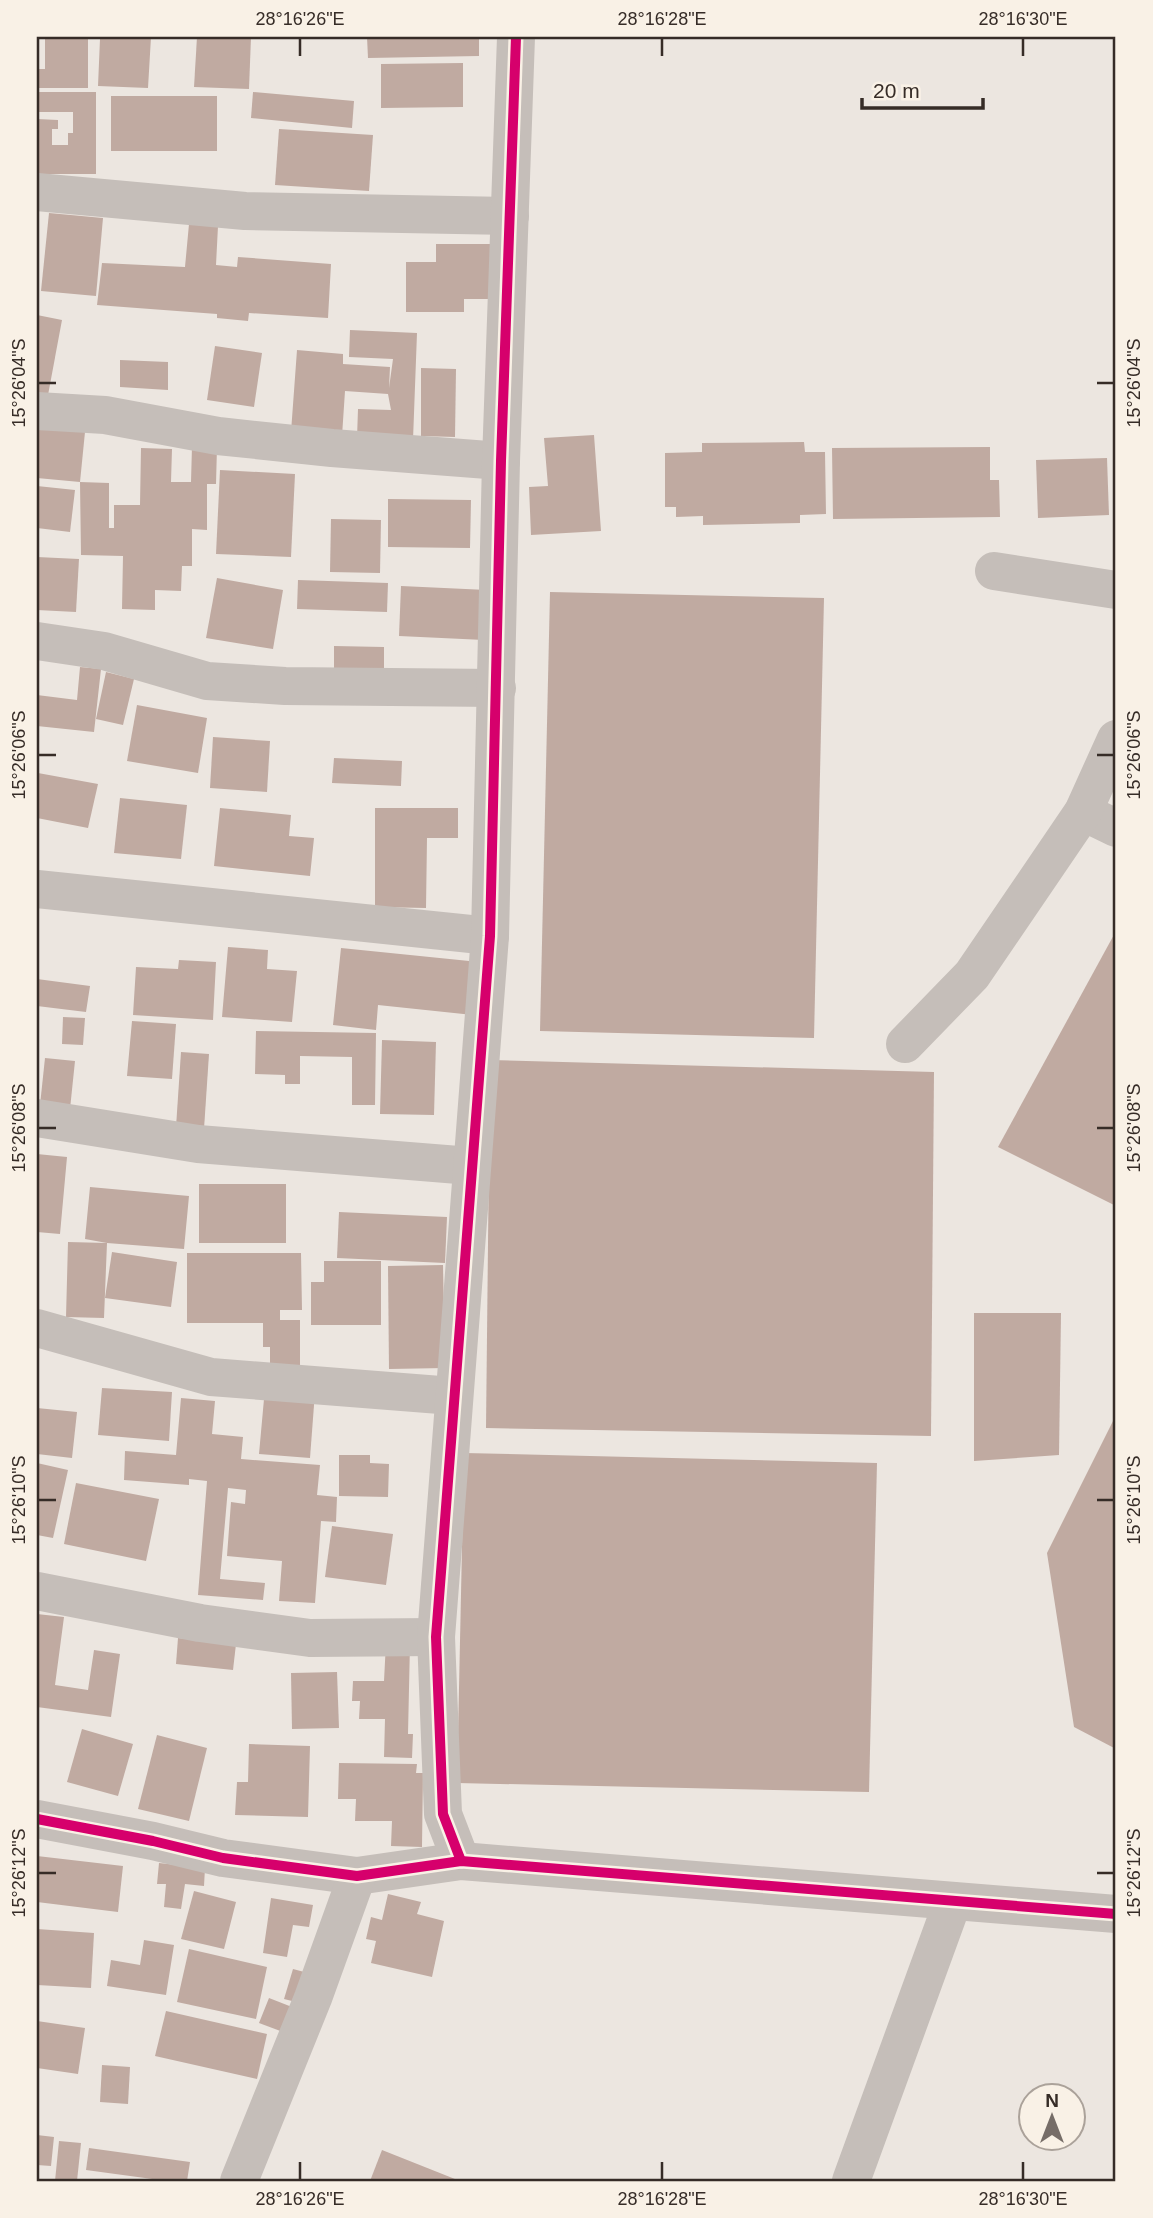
<svg xmlns="http://www.w3.org/2000/svg" width="1153" height="2218" font-family="Helvetica,sans-serif">
  <style>
    .building { fill: #c0aaa1 }
    .lines { fill: none; stroke-linecap: round; stroke-linejoin: round }
    .minor { stroke: #c5beb9; stroke-width: 38 }
    .cycleway-casing { stroke: #f9f1e6; stroke-width: 15 }
    .cycleway { stroke: #d6006c; stroke-width: 10 }
    .ticks { fill: none; stroke: #362c27; stroke-width: 2.5 }
    .neatline { fill: none; stroke: #362c27; stroke-width: 2.5 }
    .ticks-label { font-size: 18px; text-anchor: middle; fill: #362c27 }
  </style>
  <rect width="100%" height="100%" fill="#ece6e0"/>
  <g class="building">
    <polygon points="45,37 88,37 88,88 37,88 37,69 45,69"/>
    <polygon points="120,37 151,37 148,88 98,86 100,39 120,39"/>
    <polygon points="197,37 251,37 249,89 194,87"/>
    <polygon points="367,37 479,37 479,56 368,58"/>
    <polygon points="463,63 463,107 381,108 381,64"/>
    <polygon points="39,92 96,92 96,174 37,174 37,119 58,120 58,129 52,129 52,145 68,145 68,133 73,133 73,112 39,112"/>
    <polygon points="253,92 354,101 352,128 251,118"/>
    <rect x="111" y="96" width="106" height="55"/>
    <polygon points="279,129 373,135 369,191 275,185"/>
    <polygon points="49,213 103,218 96,296 41,291"/>
    <polygon points="189,224 218,226 216,265 237,267 238,257 331,264 328,318 249,313 248,321 217,318 217,314 97,305 102,263 185,267"/>
    <polygon points="436,244 499,244 499,299 464,299 464,312 406,312 406,262 436,262"/>
    <polygon points="37,315 62,320 48,395 37,393"/>
    <polygon points="350,330 417,333 413,440 357,438 358,409 391,410 388,394 345,391 342,436 291,432 297,350 343,354 343,364 390,367 389,388 393,359 349,357"/>
    <polygon points="215,346 262,353 254,407 207,400"/>
    <polygon points="120,360 168,362 168,390 120,387"/>
    <polygon points="421,368 456,369 455,437 421,436"/>
    <polygon points="37,417 86,422 80,482 37,478"/>
    <polygon points="594,435 601,531 531,535 529,487 548,486 544,438"/>
    <polygon points="804,442 805,452 825,452 826,514 800,515 800,523 703,525 703,516 676,517 676,507 665,507 665,453 702,452 702,443"/>
    <polygon points="192,446 217,447 216,484 207,484 207,530 192,529 192,566 182,566 181,591 155,590 155,610 122,609 123,556 81,555 80,482 109,483 109,528 114,528 114,505 140,505 141,448 172,449 171,482 191,482"/>
    <polygon points="990,447 990,480 999,480 1000,517 833,519 832,448"/>
    <polygon points="1107,458 1109,515 1038,518 1036,460"/>
    <polygon points="220,470 295,474 291,557 216,554"/>
    <polygon points="37,486 75,490 70,532 37,528"/>
    <polygon points="388,499 471,500 470,548 388,547"/>
    <polygon points="331,519 381,520 380,573 330,572"/>
    <polygon points="37,557 79,559 76,612 37,610"/>
    <polygon points="217,578 283,590 273,649 206,638"/>
    <polygon points="298,580 388,583 387,612 297,609"/>
    <polygon points="401,586 487,590 484,640 399,636"/>
    <polygon points="550,592 824,598 814,1038 540,1031"/>
    <polygon points="334,646 384,647 384,672 334,671"/>
    <polygon points="80,667 101,669 94,732 37,726 37,695 77,700"/>
    <polygon points="106,672 134,679 123,725 96,719"/>
    <polygon points="137,705 207,718 198,773 127,761"/>
    <polygon points="213,737 270,741 267,792 210,788"/>
    <polygon points="334,758 402,761 401,786 332,783"/>
    <polygon points="38,773 98,784 88,828 37,818"/>
    <polygon points="120,798 187,805 181,859 114,853"/>
    <polygon points="220,808 291,815 289,836 314,838 310,876 214,866"/>
    <polygon points="375,808 458,808 458,838 427,838 426,908 375,907"/>
    <polygon points="1116,931 1116,1206 998,1147"/>
    <polygon points="228,947 268,950 267,969 297,971 292,1022 222,1017"/>
    <polygon points="341,948 479,962 473,1015 378,1005 376,1030 333,1025"/>
    <polygon points="179,960 216,962 213,1020 133,1015 136,967 178,969"/>
    <polygon points="37,979 90,986 86,1012 37,1006"/>
    <polygon points="63,1017 85,1018 83,1045 62,1044"/>
    <polygon points="132,1021 176,1024 172,1079 127,1076"/>
    <polygon points="256,1031 376,1033 375,1105 352,1105 352,1057 300,1056 300,1084 285,1084 285,1075 255,1074"/>
    <polygon points="382,1040 436,1042 434,1115 380,1114"/>
    <polygon points="181,1052 209,1054 204,1129 176,1127"/>
    <polygon points="45,1058 75,1061 70,1109 40,1105"/>
    <polygon points="490,1060 934,1072 931,1436 486,1428"/>
    <polygon points="37,1154 67,1157 60,1234 37,1232"/>
    <rect x="199" y="1184" width="87" height="59"/>
    <polygon points="90,1187 189,1196 184,1249 107,1243 104,1318 66,1317 68,1242 107,1243 85,1239"/>
    <polygon points="339,1212 447,1217 445,1263 337,1258"/>
    <polygon points="112,1252 177,1262 171,1307 105,1298"/>
    <polygon points="187,1253 301,1253 302,1310 280,1310 280,1320 300,1320 300,1367 270,1367 270,1347 263,1347 263,1323 187,1323"/>
    <polygon points="324,1261 381,1261 381,1325 311,1325 311,1282 324,1282"/>
    <polygon points="443,1265 445,1368 389,1369 388,1266"/>
    <polygon points="974,1313 1061,1313 1059,1455 974,1461"/>
    <polygon points="102,1388 172,1392 169,1441 98,1435"/>
    <polygon points="265,1388 315,1392 310,1458 259,1454"/>
    <polygon points="181,1398 215,1401 212,1434 243,1437 241,1459 320,1465 317,1495 337,1497 336,1522 321,1521 315,1603 279,1601 282,1561 227,1556 231,1502 245,1504 246,1490 228,1488 220,1579 265,1583 263,1600 198,1595 207,1481 189,1479 189,1485 124,1480 125,1451 176,1455"/>
    <polygon points="37,1408 77,1412 72,1458 37,1454"/>
    <polygon points="1116,1415 1116,1749 1074,1727 1047,1553"/>
    <polygon points="464,1453 877,1463 869,1792 457,1783"/>
    <polygon points="339,1455 370,1455 370,1463 389,1464 388,1497 339,1496"/>
    <polygon points="37,1463 68,1470 53,1538 37,1535"/>
    <polygon points="76,1483 159,1499 146,1561 64,1544"/>
    <polygon points="332,1526 393,1534 386,1585 325,1577"/>
    <polygon points="37,1614 64,1617 55,1685 88,1690 94,1650 120,1654 111,1717 37,1707"/>
    <polygon points="178,1638 236,1644 233,1670 176,1664"/>
    <polygon points="386,1642 410,1643 408,1734 413,1734 412,1758 384,1757 385,1719 359,1719 360,1701 352,1701 353,1681 384,1681"/>
    <polygon points="337,1672 339,1728 292,1729 291,1673"/>
    <polygon points="82,1729 133,1744 118,1796 67,1782"/>
    <polygon points="157,1735 207,1748 189,1821 138,1809"/>
    <polygon points="249,1744 310,1746 308,1817 235,1815 237,1782 248,1782"/>
    <polygon points="339,1763 417,1764 416,1773 423,1773 422,1847 391,1846 392,1821 355,1821 356,1799 338,1799"/>
    <polygon points="37,1856 123,1866 118,1912 37,1902"/>
    <polygon points="159,1863 205,1868 204,1886 185,1884 181,1909 164,1907 166,1884 157,1884"/>
    <polygon points="194,1891 236,1902 224,1949 181,1939"/>
    <polygon points="388,1894 421,1902 417,1914 444,1921 432,1977 371,1963 376,1941 366,1939 371,1917 382,1920"/>
    <polygon points="271,1898 313,1905 309,1927 293,1925 287,1957 263,1953"/>
    <polygon points="37,1929 94,1933 91,1988 37,1985"/>
    <polygon points="144,1940 174,1945 166,1995 107,1986 111,1960 140,1965"/>
    <polygon points="189,1949 267,1967 256,2019 177,2002"/>
    <polygon points="293,1969 308,1973 300,2003 284,1999"/>
    <polygon points="269,1998 292,2007 283,2032 259,2023"/>
    <polygon points="166,2011 267,2034 257,2079 155,2056"/>
    <polygon points="37,2021 85,2028 78,2074 37,2068"/>
    <polygon points="102,2065 130,2067 128,2104 100,2102"/>
    <polygon points="37,2135 54,2137 51,2166 37,2165"/>
    <polygon points="59,2141 81,2143 77,2181 55,2181"/>
    <polygon points="89,2148 190,2162 187,2181 167,2181 86,2170"/>
    <polygon points="382,2150 460,2181 370,2181"/>
  </g>
  <g class="lines">
    <g class="minor">
      <polyline points="37,192 245,211 510,216"/>
      <polyline points="37,411 105,415 218,436 332,448 501,461"/>
      <polyline points="994,571 1116,590"/>
      <polyline points="37,641 104,651 207,681 285,686 497,688"/>
      <polyline points="1083,812 1116,828"/>
      <polyline points="37,889 490,936"/>
      <polyline points="905,1044 972,975 1083,812 1116,739"/>
      <polyline points="37,1118 198,1144 471,1166"/>
      <polyline points="37,1328 211,1377 453,1396"/>
      <polyline points="37,1591 200,1623 310,1638 436,1637"/>
      <polyline points="37,1819 153,1841 223,1858 357,1876 461,1861 1116,1914"/>
      <polyline points="461,1861 443,1814 436,1637 490,936 501,461 516,37"/>
      <polyline points="239,2181 313,1998 357,1876"/>
      <polyline points="851,2181 953,1901"/>
    </g>
    <defs>
      <g id="cycleway">
        <polyline points="37,1819 153,1841 223,1858 357,1876 461,1861 1116,1914"/>
        <polyline points="461,1861 443,1814 436,1637 490,936 501,461 516,37"/>
      </g>
    </defs>
    <use href="#cycleway" class="cycleway-casing"/>
    <use href="#cycleway" class="cycleway"/>
  </g>
  <path class="ticks" d="M300,38V56M662,38V56M1023,38V56M38,383H56M1097,383H1114M38,755H56M1097,755H1114M38,1128H56M1097,1128H1114M38,1500H56M1097,1500H1114M38,1873H56M1097,1873H1114M300,2162V2180M662,2162V2180M1023,2162V2180"/>
  <rect width="1153" height="2218" fill="none" stroke="#f9f1e6" stroke-width="77"/>
  <g transform="translate(1052 2117)"><circle r="33" fill="#f9f1e6" stroke="#aba29a" stroke-width="2"/>
  <path d="M0-5L12 26L0 18L-12 26Z" fill="#766d68"/>
  <text y="-10" font-size="19" font-weight="bold" text-anchor="middle" fill="#362c27">N</text>
  </g>
  <path d="M862 98v10h121v-10" fill="none" stroke="#362c27" stroke-width="3.5"/>
  <text x="873" y="98" font-size="21" fill="#362c27" stroke="#f9f1e6" stroke-width="5" paint-order="stroke">20 m</text>
  <rect x="38" y="38" width="1076" height="2142" class="neatline"/>
  <g class="ticks-label">
    <text x="300" y="25">28°16'26"E</text>
    <text x="662" y="25">28°16'28"E</text>
    <text x="1023" y="25">28°16'30"E</text>
    <text transform="translate(19 383) rotate(-90)" y="6">15°26'04"S</text>
    <text transform="translate(1134 383) rotate(-90)" y="6">15°26'04"S</text>
    <text transform="translate(19 755) rotate(-90)" y="6">15°26'06"S</text>
    <text transform="translate(1134 755) rotate(-90)" y="6">15°26'06"S</text>
    <text transform="translate(19 1128) rotate(-90)" y="6">15°26'08"S</text>
    <text transform="translate(1134 1128) rotate(-90)" y="6">15°26'08"S</text>
    <text transform="translate(19 1500) rotate(-90)" y="6">15°26'10"S</text>
    <text transform="translate(1134 1500) rotate(-90)" y="6">15°26'10"S</text>
    <text transform="translate(19 1873) rotate(-90)" y="6">15°26'12"S</text>
    <text transform="translate(1134 1873) rotate(-90)" y="6">15°26'12"S</text>
    <text x="300" y="2205">28°16'26"E</text>
    <text x="662" y="2205">28°16'28"E</text>
    <text x="1023" y="2205">28°16'30"E</text>
  </g>
</svg>
